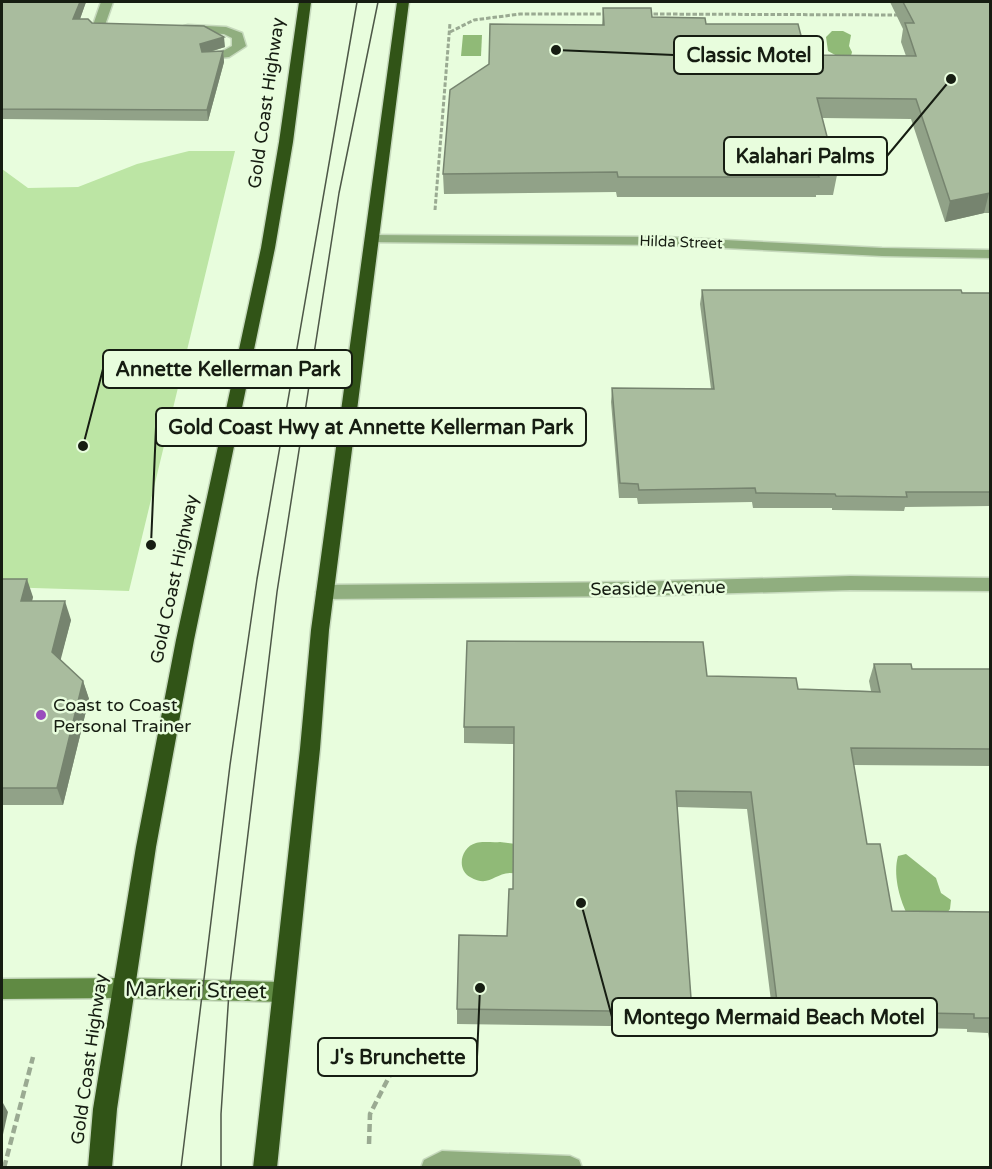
<svg xmlns="http://www.w3.org/2000/svg" width="992" height="1169" font-family="'Varela Round',sans-serif">
  <style>
    .green { fill: #bce5a4 }
    .water { fill: #90ba77 }
    .lines { fill: none; stroke-linecap: round; stroke-linejoin: round }
    .lane-casing { stroke: #c6d9bd; stroke-width: 3 }
    .street-casing { stroke: #c6d9bd; stroke-width: 3 }
    .secondary-casing { stroke: #c6d9bd; stroke-width: 3 }
    .highway-casing { stroke: #c6d9bd; stroke-width: 3 }
    .path-far1 { stroke: #9aaa92; stroke-width: 3; stroke-dasharray: 4.5 2; stroke-linecap: butt }
    .path { stroke: #9aaa92; stroke-width: 4.5; stroke-dasharray: 8 4; stroke-linecap: butt }
    .lane { fill: #90ae7f; fill-rule: evenodd }
    .street { fill: #90ae7f; fill-rule: evenodd }
    .secondary { fill: #608a43; fill-rule: evenodd }
    .highway { fill: #315417; fill-rule: evenodd }
    .tram { stroke: #4d5747; stroke-width: 1.5 }
    .wall { fill: #91a288 }
    .shaded-wall { fill: #76846f }
    .building { fill: #a9bc9e; stroke: #76846f; stroke-width: 1.5 }
    .poi-dot { fill: #9a4cbd; stroke: #e8fddd; stroke-width: 2 }
    .labels { text-anchor: middle; stroke-width: 5; stroke-linejoin: round; paint-order: stroke }
    .far-street-label { font-size: 15px; fill: #161d12; stroke: #e8fddd }
    .street-label { font-size: 18px; fill: #161d12; stroke: #e8fddd }
    .poi-label { font-size: 18px; fill: #161d12; stroke: #e8fddd; text-anchor: start }
    .near-street-label { font-size: 21px; fill: #161d12; stroke: #e8fddd }
    .leader { fill: none; stroke: #161d12; stroke-width: 2 }
    .callout-dot { fill: #161d12; stroke: #e8fddd; stroke-width: 2 }
    .callout { fill: #e8fddd; stroke: #161d12; stroke-width: 2 }
    .callout-label { font-size: 20px; text-anchor: middle; font-weight: bold; fill: #161d12 }
  </style>
  <rect width="100%" height="100%" fill="#e8fddd"/>
  <polygon class="green" points="189,151 235,151 129,591 2,587 2,169 28,188 78,187 137,164"/>
  <g class="water">
    <polygon points="832,31 843,31 851,35 849,46 852,52 851,56 837,56 828,51 826,37"/>
    <polygon points="463,35 482,35 481,56 461,56"/>
    <path d="M500,842L524,845V876C520,875 515,873 510,873C493,874 489,888 470,877C456,869 461,847 476,843C483,841 493,843 500,842Z"/>
    <path d="M906,854L936,878L941,893L951,900L950,909L947,913L907,914C899,897 893,874 898,856Z"/>
  </g>
  <g class="lines">
    <defs>
      <g id="lane">
        <polygon points="101,2 113,2 105,25 119,26 119,32 98,32 92,28"/>
        <polygon points="188,25 226,27 242,33 246,46 229,57 204,60 204,54 221,52 232,46 232,38 224,34 184,32 184,26"/>
      </g>
      <g id="street">
        <polygon points="372,235 666,237 882,248 990,250 990,258 882,256 666,245 367,242 365,239 367,236"/>
        <polygon points="850,576 990,578 990,591 850,590 630,596 325,599 319,597 316,592 319,587 325,585 630,582"/>
        <polygon points="442,1151 570,1156 579,1160 582,1168 421,1168 424,1160"/>
      </g>
      <polygon id="secondary" points="123,978 283,982 291,985 294,992 291,999 283,1002 123,998 2,999 2,979"/>
      <g id="highway">
        <polygon points="299,2 311,2 293,142 275,248 194,640 156,847 117,1109 112,1168 88,1168 93,1109 136,847 176,640 261,248 279,142"/>
        <polygon points="397,2 409,2 329,630 320,749 277,1168 253,1168 300,749 311,630"/>
      </g>
    </defs>
    <use href="#lane" class="lane-casing"/>
    <use href="#street" class="street-casing"/>
    <use href="#secondary" class="secondary-casing"/>
    <use href="#highway" class="highway-casing"/>
    <g class="path-far1">
      <polyline points="647,14 901,15"/>
      <polyline points="450,32 474,20 520,14 607,14"/>
      <polyline points="435,210 450,23"/>
    </g>
    <g class="path">
      <polyline points="369,1144 370,1114 393,1069"/>
      <polyline points="4,1168 33,1057"/>
    </g>
    <use href="#lane" class="lane"/>
    <use href="#street" class="street"/>
    <use href="#secondary" class="secondary"/>
    <use href="#highway" class="highway"/>
    <g class="tram">
      <polyline points="181,1168 230,765 257,579 357,2"/>
      <polyline points="221,1168 221,1114 229,992 277,592 339,193 378,2"/>
    </g>
  </g>
  <g class="wall">
    <polygon points="2,2 86,2 80,19 92,23 225,47 210,52 223,51 224,62 208,121 2,119"/>
    <polygon points="890,2 990,2 990,213 984,213 945,222 911,119 822,118 837,175 833,195 816,195 816,197 617,197 616,192 444,194 443,174 602,25 603,8 652,17 706,24 806,55 906,56 901,42 903,29"/>
    <polygon points="702,290 990,293 990,506 905,507 904,511 832,510 832,508 753,508 752,502 638,504 637,498 619,498 611,402 612,388 711,389 700,304"/>
    <polygon points="2,579 33,597 32,601 71,620 60,660 83,681 89,699 63,805 2,805"/>
    <polygon points="874,664 912,669 990,669 990,766 853,765 867,844 892,911 990,912 990,1045 988,1033 967,1032 967,1029 774,1025 747,809 677,807 692,1012 690,1027 457,1024 457,1009 507,936 513,889 514,744 464,743 464,727 707,676 798,689 871,691 869,681"/>
  </g>
  <g class="shaded-wall">
    <polygon points="80,2 86,2 76,30 73,19"/>
    <polygon points="224,37 225,47 202,54 200,44"/>
    <polygon points="223,51 224,62 208,121 207,110"/>
    <polygon points="989,193 984,213 945,222 950,201"/>
    <polygon points="27,579 33,597 27,619 21,601"/>
    <polygon points="65,601 71,620 58,670 52,652"/>
    <polygon points="83,681 89,699 63,805 57,788"/>
    <polygon points="3,1103 8,1112 2,1139 2,1109"/>
  </g>
  <g class="building">
    <polygon points="2,2 80,2 73,19 88,19 92,23 204,26 224,37 200,44 202,52 223,51 207,110 2,109"/>
    <polygon points="903,2 990,2 990,193 950,201 916,99 817,98 837,175 818,175 819,177 618,177 617,172 443,174 450,90 489,64 490,24 604,25 603,8 651,8 652,17 705,18 706,24 798,24 806,55 916,56 905,23 914,23"/>
    <polygon points="702,290 961,290 962,293 990,293 990,492 906,492 907,497 836,496 835,494 756,493 755,488 639,490 638,484 620,483 612,388 714,389"/>
    <polygon points="2,579 27,579 21,601 65,601 52,652 83,681 57,788 2,788"/>
    <polygon points="467,641 703,642 707,676 796,678 798,689 880,692 874,664 911,664 912,669 990,669 990,749 851,748 867,844 880,844 892,911 990,912 990,1018 974,1018 974,1014 778,1010 751,792 676,791 692,1012 457,1009 459,935 507,936 509,889 513,889 514,727 464,727"/>
  </g>
  <circle class="poi-dot" cx="41" cy="715" r="6"/>
  <g class="labels">
    <g class="far-street-label">
      <text transform="translate(681 242) rotate(2)" y="5">Hilda Street</text>
    </g>
    <g class="street-label">
      <text transform="translate(266 103) rotate(-82)" y="6">Gold Coast Highway</text>
      <text transform="translate(174 579) rotate(-78)" y="6">Gold Coast Highway</text>
      <text transform="translate(658 588) rotate(-1)" y="6">Seaside Avenue</text>
      <text transform="translate(89 1059) rotate(-82)" y="6">Gold Coast Highway</text>
    </g>
    <g class="poi-label">
      <text x="53" y="711">Coast to Coast<tspan x="53" dy="21">Personal Trainer</tspan></text>
    </g>
    <g class="near-street-label">
      <text transform="translate(196 990) rotate(1)" y="7">Markeri Street</text>
    </g>
  </g>
  <path class="leader" d="M556 50L674 55M951 79L887 156M83 446L103 369M151 545L156 427M581 903L612 1017M480 988L477 1057"/>
  <g class="callout-dot">
    <circle cx="556" cy="50" r="6"/>
    <circle cx="951" cy="79" r="6"/>
    <circle cx="83" cy="446" r="6"/>
    <circle cx="151" cy="545" r="6"/>
    <circle cx="581" cy="903" r="6"/>
    <circle cx="480" cy="988" r="6"/>
  </g>
  <g class="callout">
    <rect x="674" y="36" width="149" height="38" rx="6"/>
    <rect x="724" y="137" width="163" height="38" rx="6"/>
    <rect x="103" y="350" width="249" height="38" rx="6"/>
    <rect x="156" y="408" width="430" height="38" rx="6"/>
    <rect x="612" y="998" width="325" height="38" rx="6"/>
    <rect x="318" y="1038" width="159" height="38" rx="6"/>
  </g>
  <g class="callout-label">
    <text x="749" y="62">Classic Motel</text>
    <text x="805" y="163">Kalahari Palms</text>
    <text x="228" y="376">Annette Kellerman Park</text>
    <text x="371" y="434">Gold Coast Hwy at Annette Kellerman Park</text>
    <text x="774" y="1024">Montego Mermaid Beach Motel</text>
    <text x="398" y="1064">J's Brunchette</text>
  </g>
  <rect width="992" height="1169" fill="none" stroke="#161d12" stroke-width="6"/>
</svg>
